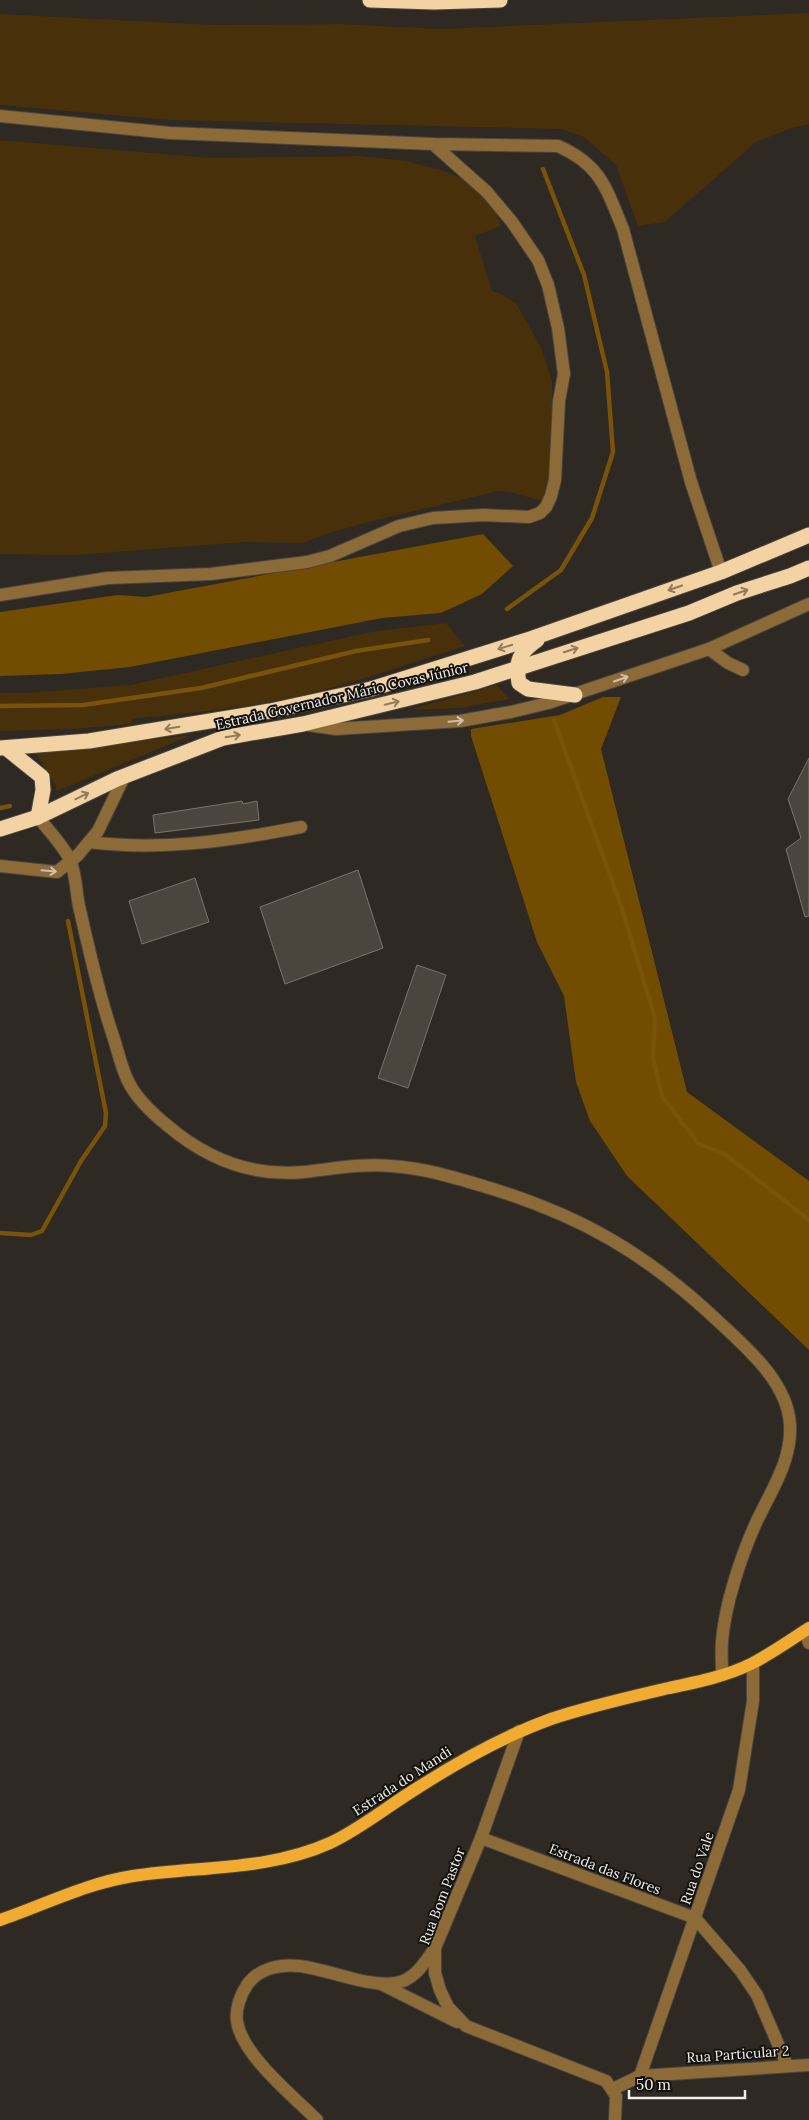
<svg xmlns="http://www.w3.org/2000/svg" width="809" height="2120" font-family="Lora,serif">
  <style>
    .green { fill: #47300a }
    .forest { fill: #724c00 }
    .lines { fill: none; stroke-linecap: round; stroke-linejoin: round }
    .stream { stroke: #79530a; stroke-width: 4.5 }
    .building { fill: #4a453d; stroke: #7a746c }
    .minor-casing { stroke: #4a453e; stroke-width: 14 }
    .major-casing { stroke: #4a453e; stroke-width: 14 }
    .highway-casing { stroke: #4a453e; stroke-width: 17 }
    .minor { stroke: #8d6b39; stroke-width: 12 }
    .major { stroke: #f2ab31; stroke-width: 12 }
    .highway { stroke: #f3d2a3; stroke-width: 15 }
    .oneway { stroke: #8f7c60 }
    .oneway2 { stroke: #cfc1ad }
    .labels { text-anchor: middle; stroke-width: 4; stroke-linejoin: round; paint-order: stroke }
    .street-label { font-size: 14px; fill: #f3f0eb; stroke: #14120f }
  </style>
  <rect width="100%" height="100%" fill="#2e2922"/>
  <g class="green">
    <polygon points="809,13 809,125 794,127 756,142 665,222 638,226 616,165 584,137 562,129 169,120 0,105 0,14 213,25 341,24 441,29"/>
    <polygon points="0,140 210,158 360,156 407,161 444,171 474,184 492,201 501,226 475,236 492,291 501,294 516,303 541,347 552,381 553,477 543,501 513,493 498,491 381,519 332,532 302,543 245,542 76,555 0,554"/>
    <path d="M446,623L465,646C408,664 352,684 294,697C241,709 186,713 132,719L131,724L74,729L0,731V693H25L130,685L376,631Z"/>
    <polygon points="497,685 509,699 460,708 409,710"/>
    <polygon points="192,735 57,791 54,782 36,753"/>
  </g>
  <g class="forest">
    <polygon points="483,534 513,566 482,594 441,613 382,618 130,667 61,674 0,676 0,612 118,595 146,597"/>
    <polygon points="603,697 621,697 601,749 687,1092 809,1181 809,1350 627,1176 590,1121 576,1082 564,996 537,942 471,736 471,729 560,715"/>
  </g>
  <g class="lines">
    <g class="stream">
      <polyline points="507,609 561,570 592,518 613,452 607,372 584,275 543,169"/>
      <polyline points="0,706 83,705 201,688 356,651 428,640"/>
      <polyline points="554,720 621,906 655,1018 653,1058 662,1096 698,1143 726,1155 809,1220"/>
      <polyline points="0,808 10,806"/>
      <polyline points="0,1233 31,1235 42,1231 81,1161 105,1126 106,1113 68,921"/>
    </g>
  </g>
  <g class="building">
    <polygon points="809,758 809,916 805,917 786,849 801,838 788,799"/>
    <polygon points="242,801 243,804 257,801 259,820 155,833 153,815"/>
    <polygon points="358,870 383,948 285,984 260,907"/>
    <polygon points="195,878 209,922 142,944 129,901"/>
    <polygon points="417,965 446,975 408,1088 378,1078"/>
  </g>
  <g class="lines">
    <defs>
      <g id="minor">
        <path d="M0,116L170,133L433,144L558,146C601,165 606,188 623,229L691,482L721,572"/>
        <polyline points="0,595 108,578 211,574 307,562 330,556 399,526 433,518 483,515 529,517 540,513 546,507 551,496 555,480 559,401 564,374 558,328 548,285 538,260 512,222 487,192 433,144"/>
        <polyline points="709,649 728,663 743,670"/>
        <polyline points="308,725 336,729 460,721 511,712 548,703 709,649 809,604"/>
        <path d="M38,817C48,830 63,845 70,860C76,873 76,892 79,906C89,950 99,994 113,1036C118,1051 121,1067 128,1081C136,1098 153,1114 168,1126C207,1159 253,1177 304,1172C333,1169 362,1163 391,1166C423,1168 453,1177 483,1186C580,1215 646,1253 719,1322C748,1349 788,1383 790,1425C792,1462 770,1492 755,1525C740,1559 725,1605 722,1641C721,1652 722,1664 722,1675"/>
        <path d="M89,842C160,851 230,841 301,827"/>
        <polyline points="0,866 57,872 78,855 98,831 125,775"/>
        <polyline points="805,1631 809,1643"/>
        <polyline points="519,1731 481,1838 435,1948 435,1973 440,1990 448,2007 466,2026 606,2081 616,2096 615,2120"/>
        <polyline points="481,1838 695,1918 740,1970 757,1995 787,2065"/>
        <polyline points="381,1984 457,2022"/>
        <polyline points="640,2076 739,1790 753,1701 753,1663"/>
        <polyline points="613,2089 640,2076 809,2065"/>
        <path d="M317,2120C293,2096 241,2054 237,2021C235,2009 241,1994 247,1985C259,1968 280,1964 299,1966C328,1969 368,1988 396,1983C415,1980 425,1962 435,1948"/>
      </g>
      <path id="major" d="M0,1920C44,1905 87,1883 133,1876C198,1866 268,1871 330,1843C362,1828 389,1805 419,1787C461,1760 504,1736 551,1719C590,1706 630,1697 669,1688C698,1682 727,1676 753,1663C772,1653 791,1640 809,1628"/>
      <g id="highway">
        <polyline points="370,0 434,2 500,0"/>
        <path d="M537,640C519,653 515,661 519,683L528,689L575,695"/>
        <polyline points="0,748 89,741 270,711 371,689 527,640 721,572 809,535"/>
        <polyline points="6,748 42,777 43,790 38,817"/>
        <polyline points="0,829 38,817 117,779 223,738 303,724 475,682 689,613 737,593 790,576 809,568"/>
      </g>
    </defs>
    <use href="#minor" class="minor-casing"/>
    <use href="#major" class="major-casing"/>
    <use href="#highway" class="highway-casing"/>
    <use href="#minor" class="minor"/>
    <use href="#major" class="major"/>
    <use href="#highway" class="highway"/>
  </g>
  <defs><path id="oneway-shaft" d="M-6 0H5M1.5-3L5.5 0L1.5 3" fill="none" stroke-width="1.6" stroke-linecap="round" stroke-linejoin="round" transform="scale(1.25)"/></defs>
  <g class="oneway">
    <use href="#oneway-shaft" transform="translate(675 588) rotate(161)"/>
    <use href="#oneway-shaft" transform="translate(741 592) rotate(-19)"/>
    <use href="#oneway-shaft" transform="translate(505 647) rotate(163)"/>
    <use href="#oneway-shaft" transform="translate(571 650) rotate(-18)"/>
    <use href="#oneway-shaft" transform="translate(392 703) rotate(-14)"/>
    <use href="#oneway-shaft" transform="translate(172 728) rotate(171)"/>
    <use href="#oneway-shaft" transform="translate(233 736) rotate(-9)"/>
    <use href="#oneway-shaft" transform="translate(82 796) rotate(-26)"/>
  </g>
  <g class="oneway2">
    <use href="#oneway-shaft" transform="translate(621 679) rotate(-19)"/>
    <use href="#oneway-shaft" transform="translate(456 721) rotate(-5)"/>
    <use href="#oneway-shaft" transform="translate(49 871) rotate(5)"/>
  </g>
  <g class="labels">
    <g class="street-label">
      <text transform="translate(342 696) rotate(-13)" y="5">Estrada Governador Mário Covas Júnior</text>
      <text transform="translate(402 1781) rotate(-33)" y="5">Estrada do Mandi</text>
      <text transform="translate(697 1868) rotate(-71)" y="5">Rua do Vale</text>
      <text transform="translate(605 1869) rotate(21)" y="5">Estrada das Flores</text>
      <text transform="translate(442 1896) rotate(-69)" y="5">Rua Bom Pastor</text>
      <text transform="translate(738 2054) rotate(-4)" y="5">Rua Particular 2</text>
    </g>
  </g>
  <path d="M629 2090v8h116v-8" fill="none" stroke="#f3f0eb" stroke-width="2.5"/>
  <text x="636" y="2090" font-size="15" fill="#f3f0eb" stroke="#14120f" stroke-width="4" paint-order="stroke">50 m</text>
</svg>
